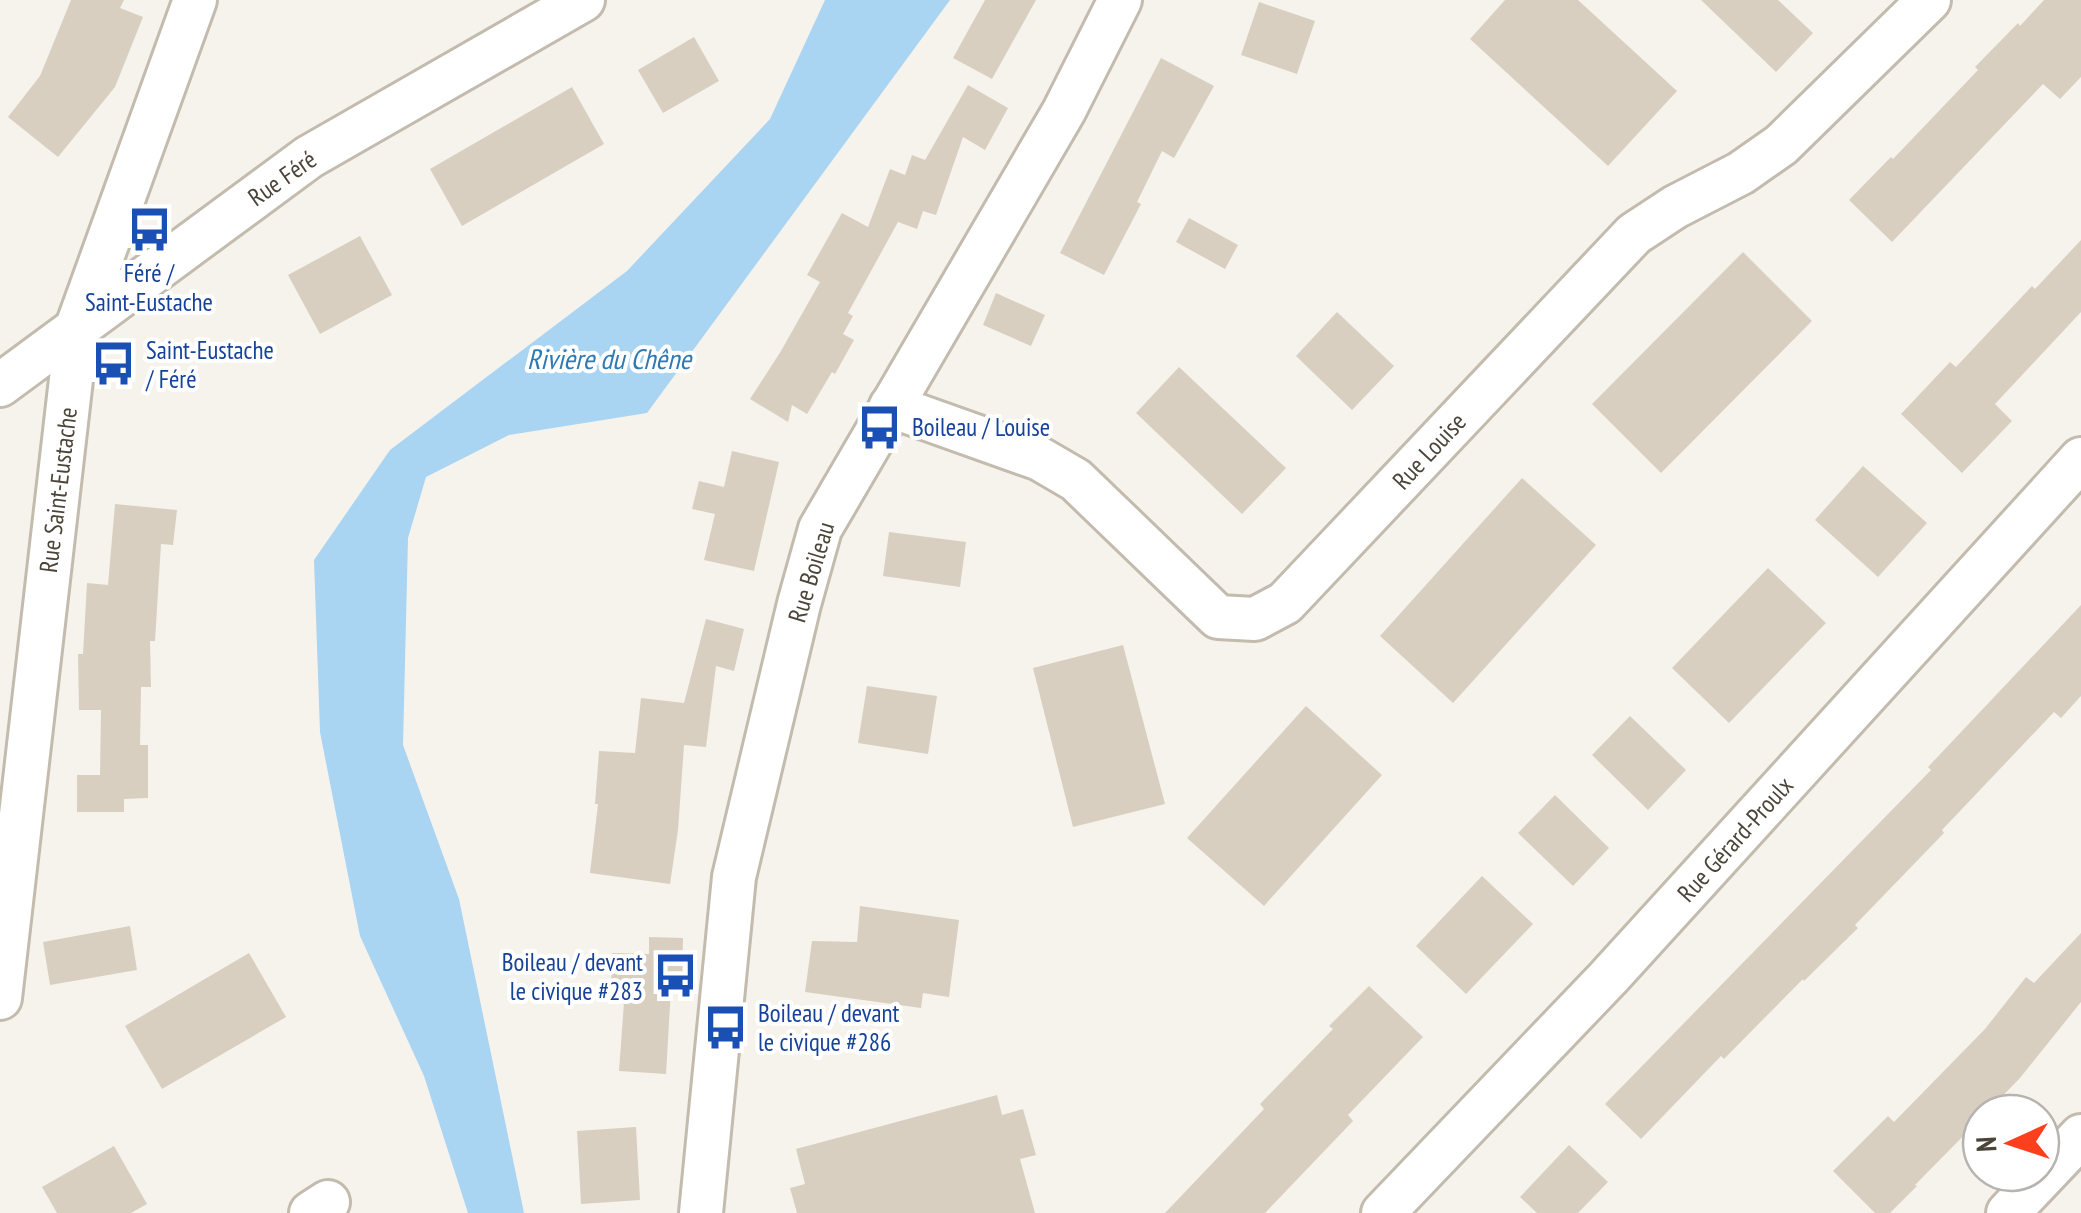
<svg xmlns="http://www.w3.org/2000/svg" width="2081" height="1213" font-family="'PT Sans Narrow',sans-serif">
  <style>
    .water { fill: #a9d4f2 }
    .building { fill: #d8cfc1 }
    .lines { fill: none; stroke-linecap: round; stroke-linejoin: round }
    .minor-casing { stroke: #c2bbae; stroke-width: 48 }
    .minor { stroke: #fff; stroke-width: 42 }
    .labels { text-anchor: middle; stroke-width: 8; stroke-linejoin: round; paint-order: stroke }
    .street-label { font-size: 25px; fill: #4b4439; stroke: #fff }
    .transit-label { font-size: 25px; fill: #164399; stroke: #fff; text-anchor: start }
    .water-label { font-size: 28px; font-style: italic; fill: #2e7ab2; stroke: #fff }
  </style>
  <rect width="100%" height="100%" fill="#f6f3ec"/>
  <polygon class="water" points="825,0 950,0 647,413 509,435 426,477 408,538 403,745 459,899 524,1213 468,1213 424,1076 360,936 320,732 314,560 390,450 627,271 770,119"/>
  <g class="building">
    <polygon points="71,0 124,0 120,8 143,17 115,87 58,157 8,117 40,76"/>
    <polygon points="985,0 1036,0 992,79 953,58"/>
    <polygon points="1505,0 1578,0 1677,91 1608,166 1470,39"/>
    <polygon points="1701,0 1778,0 1813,33 1776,72"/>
    <polygon points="2044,0 2081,0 2081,77 2060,99 2043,84 1892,242 1849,200 1891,157 1893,159 1978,70 1975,67 2018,23 2020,26"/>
    <polygon points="1259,2 1315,21 1297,74 1241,55"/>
    <polygon points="694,37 719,81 663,113 638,70"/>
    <polygon points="1161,58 1214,86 1174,158 1162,151 1137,202 1141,204 1104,275 1060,253"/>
    <polygon points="968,85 1008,108 985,150 963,137 936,215 923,211 917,229 898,222 848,313 853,316 843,334 854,340 835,374 832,372 807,414 792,405 788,422 750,399 781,351 820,282 807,275 842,213 868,227 890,169 905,175 912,155 925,160"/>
    <polygon points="572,87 604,144 462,226 430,169"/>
    <polygon points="1189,218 1238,245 1225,269 1176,242"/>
    <polygon points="360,236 392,295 320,334 288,275"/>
    <polygon points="2081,240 2081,312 1995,404 2012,421 1962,473 1901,414 1950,362 1956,367 2032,286 2035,289"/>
    <polygon points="1743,252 1812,321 1661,473 1592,404"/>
    <polygon points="996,293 1045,315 1031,346 983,325"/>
    <polygon points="1337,312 1394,366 1352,410 1296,356"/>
    <polygon points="1179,367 1286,468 1242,514 1136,413"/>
    <polygon points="732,451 779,462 754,571 704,560 715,514 692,509 699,481 724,487"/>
    <polygon points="1863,466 1927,523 1878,577 1815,520"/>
    <polygon points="1522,478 1596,545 1453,703 1380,636"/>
    <polygon points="115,504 177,510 173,545 161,544 155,641 150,641 151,687 141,687 140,745 148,745 148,798 124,799 124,812 77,812 77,775 100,775 101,710 79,710 78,654 83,654 87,583 108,585"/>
    <polygon points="889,532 966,542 960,587 883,576"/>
    <polygon points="1768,568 1826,623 1729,723 1672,668"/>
    <polygon points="2081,605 2081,696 2061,718 2054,712 1942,830 1944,833 1855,925 1858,928 1804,981 1803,979 1724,1059 1721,1056 1641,1139 1605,1104 1931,770 1928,767"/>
    <polygon points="706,619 744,629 734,671 716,666 706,747 684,745 678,830 670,884 590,873 598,804 595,804 599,751 635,753 641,698 684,703"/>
    <polygon points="1123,645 1165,804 1073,827 1033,668"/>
    <polygon points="867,686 937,696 928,754 858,743"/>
    <polygon points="1306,706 1382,775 1264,906 1187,838"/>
    <polygon points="1630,716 1686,770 1648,810 1592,755"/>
    <polygon points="1555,795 1609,848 1573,886 1518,833"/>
    <polygon points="1482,876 1533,924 1466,994 1416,946"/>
    <polygon points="860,906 959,920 949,997 923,993 921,1008 805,992 812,941 857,942"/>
    <polygon points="130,926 137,970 50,985 43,942"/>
    <polygon points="2081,933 2081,1002 2020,1078 1986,1113 1981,1113 1981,1118 1915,1185 1917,1186 1890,1213 1875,1213 1833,1171 1888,1116 1894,1122 1985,1029 2026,977 2034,983"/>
    <polygon points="649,937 683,938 682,989 671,989 666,1074 619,1071 625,988 611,988 612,953 649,954"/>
    <polygon points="249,953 286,1017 162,1089 125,1026"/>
    <polygon points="1369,986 1423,1037 1348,1115 1353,1121 1265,1213 1165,1213 1264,1109 1260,1104 1333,1029 1329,1026"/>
    <polygon points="997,1095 1002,1115 1023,1109 1036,1155 1020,1159 1035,1213 797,1213 790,1188 805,1184 796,1149"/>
    <polygon points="636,1127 640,1200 581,1204 577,1131"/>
    <polygon points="1569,1145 1608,1182 1578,1213 1537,1213 1520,1197"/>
    <polygon points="114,1146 147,1204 131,1213 57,1213 42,1187"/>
  </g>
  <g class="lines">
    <defs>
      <g id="minor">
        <polyline points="0,385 309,157 583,0"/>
        <polyline points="891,406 1040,459 1076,480 1218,617 1255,619 1285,603 1634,234 1675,207 1741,173 1781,145 1929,0"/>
        <polyline points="0,998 77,327 195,0"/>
        <polyline points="311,1213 328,1202"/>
        <polyline points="701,1213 734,877 799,604 820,529 1064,111 1120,0"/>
        <polyline points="1383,1213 1608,978 2081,459"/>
        <polyline points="2008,1213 2081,1136"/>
      </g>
    </defs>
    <use href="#minor" class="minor-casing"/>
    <use href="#minor" class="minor"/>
  </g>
  <defs>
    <symbol id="bus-bare" viewBox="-9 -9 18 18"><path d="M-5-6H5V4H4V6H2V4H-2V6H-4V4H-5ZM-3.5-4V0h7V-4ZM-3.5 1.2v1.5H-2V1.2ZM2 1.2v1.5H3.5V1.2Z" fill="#1a4fb4" stroke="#fff" stroke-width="2.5" paint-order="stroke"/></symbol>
  </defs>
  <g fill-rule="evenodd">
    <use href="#bus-bare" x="118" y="198" width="63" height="63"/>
    <use href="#bus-bare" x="82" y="332" width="63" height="63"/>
    <use href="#bus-bare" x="848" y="396" width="63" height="63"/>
    <use href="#bus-bare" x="644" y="944" width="63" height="63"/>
    <use href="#bus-bare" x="694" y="996" width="63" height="63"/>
  </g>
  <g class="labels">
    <g class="street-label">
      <text transform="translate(282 178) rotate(-35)" y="9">Rue Féré</text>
      <text transform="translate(1429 451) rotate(-47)" y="9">Rue Louise</text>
      <text transform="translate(58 490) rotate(-83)" y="9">Rue Saint-Eustache</text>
      <text transform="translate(811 572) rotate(-73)" y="9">Rue Boileau</text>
      <text transform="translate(1735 839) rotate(-48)" y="9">Rue Gérard-Proulx</text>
    </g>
    <g class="transit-label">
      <text x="149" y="282" text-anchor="middle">Féré /<tspan x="149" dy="29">Saint-Eustache</tspan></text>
      <text x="146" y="359">Saint-Eustache<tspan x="146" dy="29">/ Féré</tspan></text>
      <text x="912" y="436">Boileau / Louise</text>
      <text x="643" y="971" text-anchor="end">Boileau / devant<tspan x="643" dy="29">le civique #283</tspan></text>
      <text x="758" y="1022">Boileau / devant<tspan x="758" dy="29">le civique #286</tspan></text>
    </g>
    <g class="water-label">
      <text x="609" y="369">Rivière du Chêne</text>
    </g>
  </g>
  <g transform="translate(2011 1143) rotate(267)"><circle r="48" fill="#ffffff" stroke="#b7b4b0" stroke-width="2.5"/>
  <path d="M0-8L18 38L0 25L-18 38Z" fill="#fc3f1d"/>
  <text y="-15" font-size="28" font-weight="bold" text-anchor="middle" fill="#4b4439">N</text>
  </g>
</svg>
